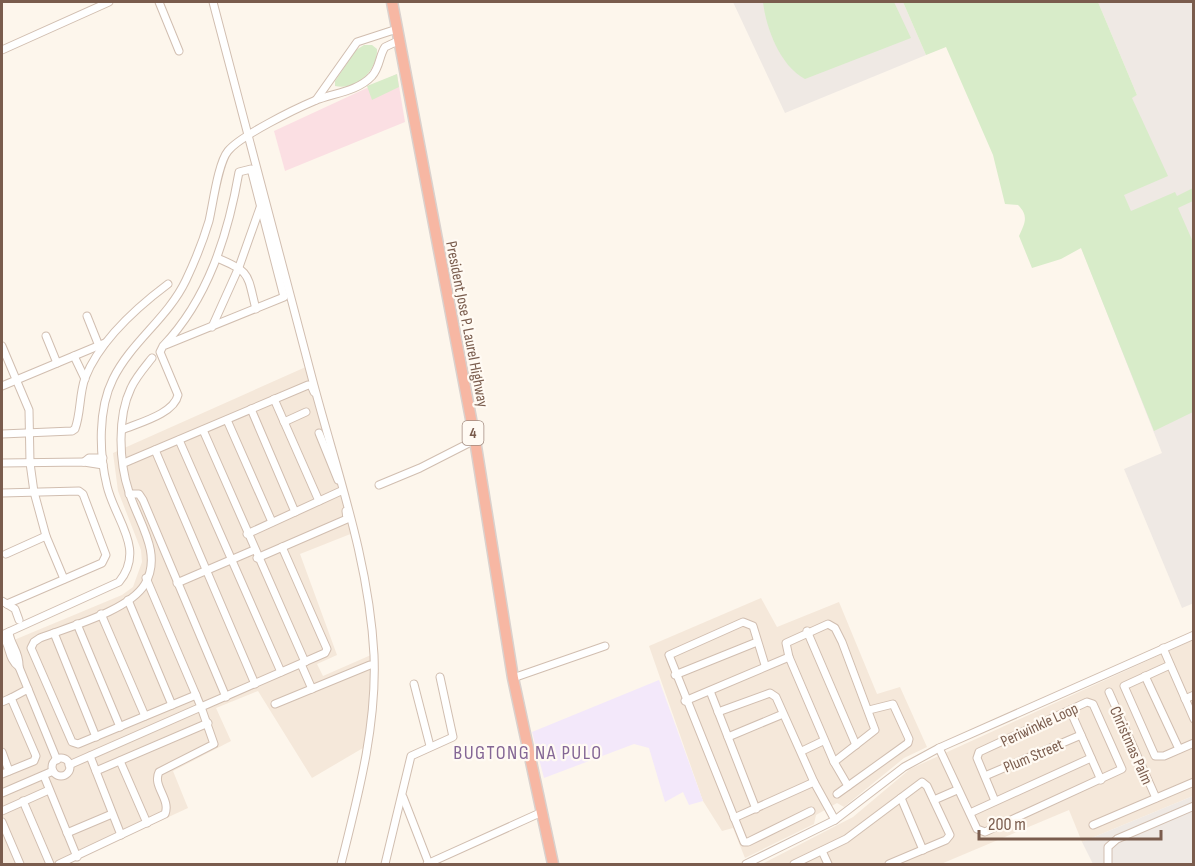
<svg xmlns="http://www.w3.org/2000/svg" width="1195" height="866" font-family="'Sofia Sans Condensed',sans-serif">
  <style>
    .residential { fill: #f5e8da }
    .industrial { fill: #efe9e4 }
    .education { fill: #f3e8fa }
    .medical { fill: #fbdfe3 }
    .green { fill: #d8ecc9 }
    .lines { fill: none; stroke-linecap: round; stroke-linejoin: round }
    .minor-casing { stroke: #d1beb0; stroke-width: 9 }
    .highway-casing { stroke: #dad1cd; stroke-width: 13 }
    .minor { stroke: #fff; stroke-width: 7 }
    .highway { stroke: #f7b7a3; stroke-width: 10 }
    .labels { text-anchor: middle; stroke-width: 4.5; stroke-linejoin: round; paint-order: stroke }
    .shield { fill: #fffaf3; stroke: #a28b7f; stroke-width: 1.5 }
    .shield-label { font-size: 15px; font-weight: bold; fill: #7a5c4d }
    .street-label { font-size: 16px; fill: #7a5c4d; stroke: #fffaf3 }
    .quarter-label { font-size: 20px; letter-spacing: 1.5px; fill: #846695; stroke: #fffaf3 }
  </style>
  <rect width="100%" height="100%" fill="#fdf6ec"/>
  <g class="residential">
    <polygon points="308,366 353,533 300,554 337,655 317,664 323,676 371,655 369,726 363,748 312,778 258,691 216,708 231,741 173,771 188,808 67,864 2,864 2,645 122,595 133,587 142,562 141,550 118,491 113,453"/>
    <polygon points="761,598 777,627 839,602 877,694 900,687 927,747 904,758 844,807 837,803 816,815 814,824 745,858 733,828 722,831 703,801 649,646"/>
    <polygon points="1193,640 1193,796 1082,842 1069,810 941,864 762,864 853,817 910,769"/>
  </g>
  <g class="industrial">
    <polygon points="733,2 903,2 926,55 785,113"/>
    <polygon points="1098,2 1193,2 1194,603 1182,608 1124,469 1162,453 1081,247 1079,122 1137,95"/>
    <polygon points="1193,796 1193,864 1093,864 1082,842"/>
  </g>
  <polygon class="education" points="659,680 703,801 689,805 683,792 665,802 649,748 634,744 544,778 532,732"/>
  <polygon class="medical" points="397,74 405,122 285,171 274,131"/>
  <g class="green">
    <path d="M763,2H894L911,38L805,79C780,66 766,28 763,2Z"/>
    <path d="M903,2H1098L1137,95L1132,98L1168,176L1124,195L1131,211L1175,192L1177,196L1193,188V201L1178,208L1193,242V412L1154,431L1081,248L1061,259L1032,268L1019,236C1025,223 1029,216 1018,205L1005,204L993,155L946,47L926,55Z"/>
    <path d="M364,45H372L377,49C378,70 356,91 335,86V81L356,50Z"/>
    <polygon points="397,74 399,87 372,100 367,86"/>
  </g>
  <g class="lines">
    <defs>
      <g id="minor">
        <polyline points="159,2 179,51"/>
        <path d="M213,2C246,127 280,252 312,378C336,470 369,559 374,655C377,726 358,796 341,864"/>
        <polyline points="2,50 109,2"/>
        <polyline points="316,100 357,42 397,29"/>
        <path d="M217,258C252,272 247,275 256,309"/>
        <polyline points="87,316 99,346"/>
        <polyline points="212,327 239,267 261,205"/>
        <polyline points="46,336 57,363"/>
        <polyline points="2,346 29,410 30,463 34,492 46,536 64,579"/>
        <polyline points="74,356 85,379"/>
        <polyline points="2,386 105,343"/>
        <polyline points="274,399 319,501"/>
        <polyline points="251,409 295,512"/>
        <polyline points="227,420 272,522"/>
        <polyline points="284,422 306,412"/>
        <path d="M122,430C138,423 174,414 178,395L160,352L163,346L284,297L251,169L239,172C228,235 208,299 163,346"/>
        <polyline points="203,430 305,662"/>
        <polyline points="319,433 338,480"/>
        <path d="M2,434L72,431L75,429C81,413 79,395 85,378C100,340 136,308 168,284"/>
        <polyline points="179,440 281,672"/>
        <polyline points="155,450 255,684"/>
        <polyline points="84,462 89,458 103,458"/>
        <polyline points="2,463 84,462 103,465"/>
        <polyline points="124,463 308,385 311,385 314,392"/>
        <polyline points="379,485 420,468 475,440"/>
        <polyline points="2,493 79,491 83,494 106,555 102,563 7,604"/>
        <polyline points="129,494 139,494 143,500 226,697"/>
        <polyline points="247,534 341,491"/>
        <polyline points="6,554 46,536"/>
        <polyline points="257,558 347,519 346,511"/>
        <polyline points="146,578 196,695"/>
        <polyline points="177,583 254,550"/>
        <polyline points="128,600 172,705"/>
        <polyline points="2,601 15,609 19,620"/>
        <polyline points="101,614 145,716"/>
        <polyline points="77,624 120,727"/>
        <polygon points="828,624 835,628 842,642 875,730 834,762 789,657 786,643"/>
        <polyline points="807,631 856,745"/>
        <polyline points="54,633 96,737"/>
        <path d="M2,635L119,582C146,549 115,520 107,486C99,453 98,409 113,379C131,342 168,318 186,280C195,261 203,241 209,221C213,204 218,163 228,151C240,136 295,109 314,101C333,93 357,92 372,76C380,67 379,56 385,47L400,40"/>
        <path d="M2,636C11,645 7,658 19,667C20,652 10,645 9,632"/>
        <polyline points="1163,648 1194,719"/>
        <polyline points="301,664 312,689"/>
        <polyline points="765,665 753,626 743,622 669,655 744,842 748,842 811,811"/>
        <polyline points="1170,665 1124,686 1155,756 1164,756 1194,743"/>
        <polyline points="19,667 28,689"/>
        <polyline points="675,675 757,642"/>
        <polyline points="1145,676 1179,749"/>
        <polyline points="513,678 605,646"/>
        <polyline points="414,684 430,746"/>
        <polyline points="710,691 756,809"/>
        <polyline points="1109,692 1156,798"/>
        <polyline points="11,698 28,689 57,760"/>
        <polyline points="1185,699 1194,695"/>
        <polyline points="685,701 789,657"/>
        <polyline points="2,702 11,698 36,756 34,761 2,774"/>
        <polyline points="275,704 370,665"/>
        <polyline points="1070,710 1101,780"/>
        <polyline points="718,712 770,693 776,697 814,782 835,820"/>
        <polyline points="728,737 783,714"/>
        <polyline points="939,748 977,829 985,832 1122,769 1093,704 1087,702 979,752 977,758 995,801"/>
        <polyline points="802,751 823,741"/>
        <polyline points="2,752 9,771"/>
        <polyline points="90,756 121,835"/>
        <circle cx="61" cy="767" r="9"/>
        <polyline points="120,761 147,823"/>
        <polyline points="834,762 848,786"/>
        <path d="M69,765L201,707L196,695L78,744L72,742L31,648L34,642L40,638C68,627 129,611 145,584C163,553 138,522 129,492C119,462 117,417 131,388C136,377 144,368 152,358"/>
        <polyline points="96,771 208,723"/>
        <polyline points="44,776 77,857"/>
        <polyline points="985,776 1081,735"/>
        <polyline points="2,793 53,771"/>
        <polyline points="837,794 908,743 909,739 893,704 869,710"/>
        <polyline points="403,797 429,864"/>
        <polyline points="901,798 923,850"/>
        <polyline points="934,800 957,790"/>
        <polyline points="23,801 50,864"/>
        <polyline points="2,811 49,790"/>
        <polyline points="970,813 1091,758"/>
        <polyline points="734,818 814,782"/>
        <polyline points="2,822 20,864"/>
        <polyline points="1093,825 1194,782"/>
        <polyline points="67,833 112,814"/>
        <polyline points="822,851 828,864"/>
        <path d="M59,864L165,814C171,799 152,786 159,772L214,744L201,707L325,653L327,649L282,547"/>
        <polyline points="385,864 411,756 453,737 440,677"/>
        <polyline points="427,864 542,812"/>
        <polyline points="746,864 835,820 904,767 939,748 1194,635"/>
        <polyline points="794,864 846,839 922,782 927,786 950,835 946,840 889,864"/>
        <polyline points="1108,864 1108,847 1117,839 1194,806"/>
      </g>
      <polyline id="highway" points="392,2 475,440 513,678 553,864"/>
    </defs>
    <use href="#minor" class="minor-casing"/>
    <use href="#highway" class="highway-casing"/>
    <use href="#minor" class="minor"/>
    <use href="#highway" class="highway"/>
  </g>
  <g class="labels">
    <rect class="shield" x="462.5" y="421" width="21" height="24" rx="4.5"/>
    <g class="shield-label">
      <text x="473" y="438">4</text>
    </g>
    <g class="street-label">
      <text transform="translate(468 324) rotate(79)" y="6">President Jose P. Laurel Highway</text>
      <text transform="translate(1039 724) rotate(-25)" y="6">Periwinkle Loop</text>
      <text transform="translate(1132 745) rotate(66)" y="6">Christmas Palm</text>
      <text transform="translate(1033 755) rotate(-23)" y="6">Plum Street</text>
    </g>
    <g class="quarter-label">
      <text x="528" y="759">BUGTONG NA PULO</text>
    </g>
  </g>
  <rect width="1195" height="866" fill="none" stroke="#7a5c4d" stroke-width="6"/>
  <path d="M979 830v9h182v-9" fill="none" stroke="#7a5c4d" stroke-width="3"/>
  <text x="988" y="830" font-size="18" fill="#7a5c4d" stroke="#fffaf3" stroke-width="4.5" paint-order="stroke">200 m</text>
</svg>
